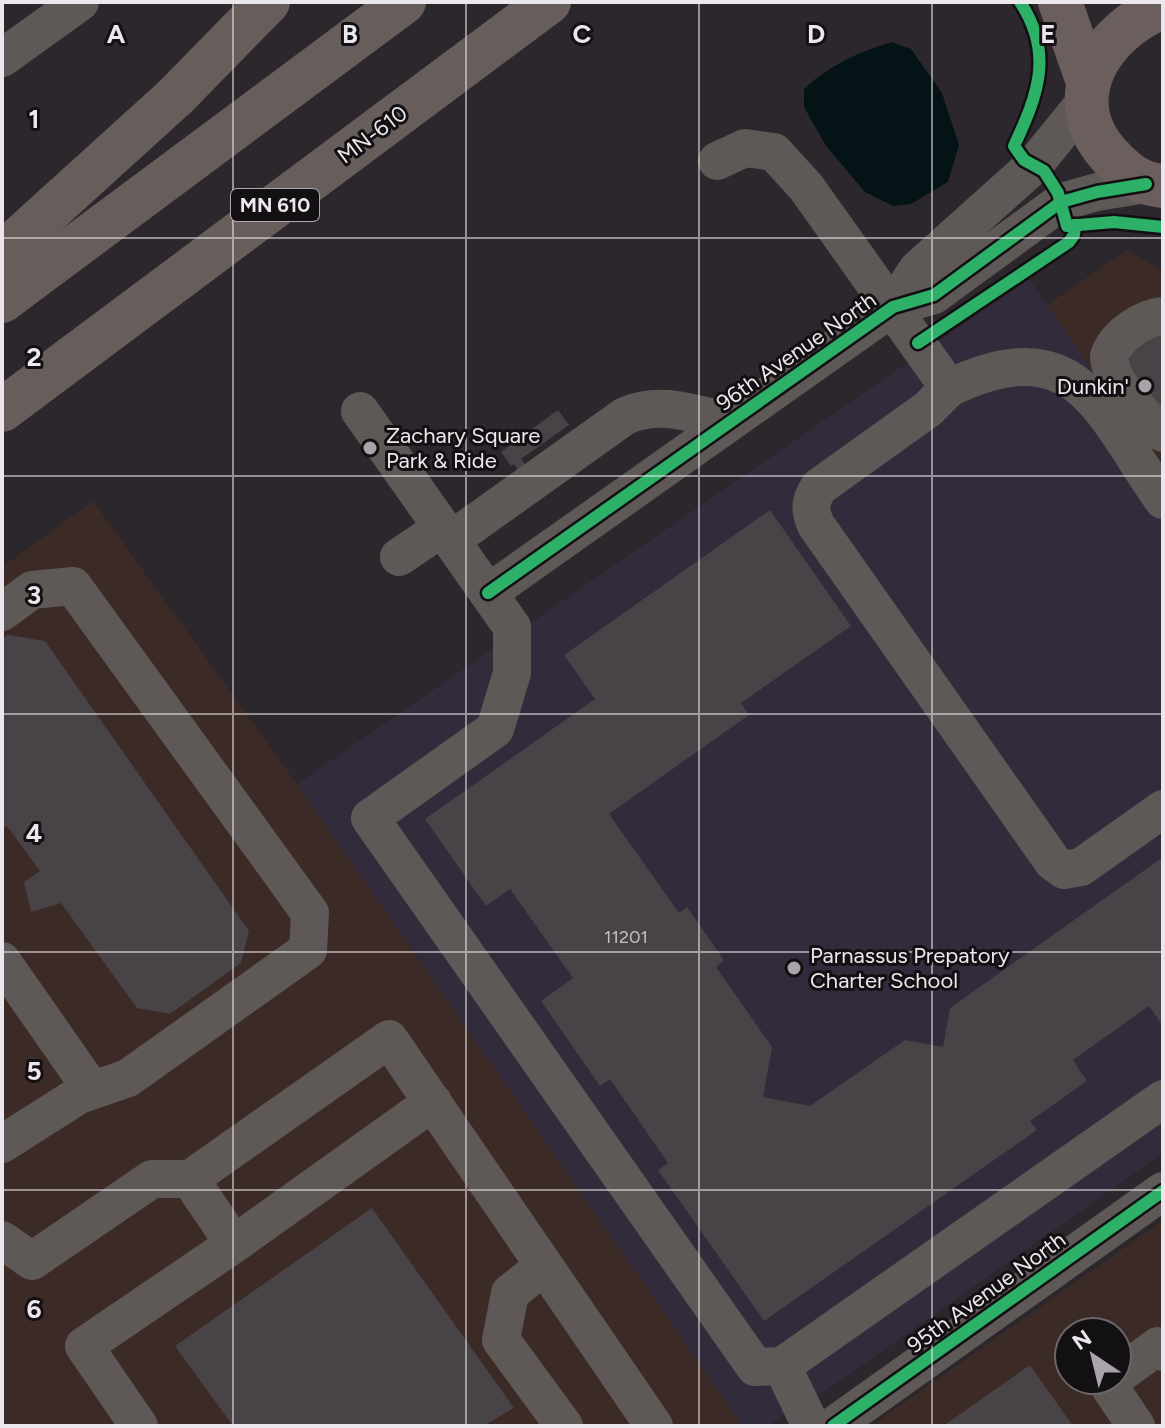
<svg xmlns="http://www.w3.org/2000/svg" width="1165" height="1428" font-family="Figtree,sans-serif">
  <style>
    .commercial { fill: #3b2a25; fill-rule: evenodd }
    .education { fill: #322b3b }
    .water { fill: #041416 }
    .building { fill: #474346 }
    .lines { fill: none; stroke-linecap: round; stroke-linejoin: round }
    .minor { stroke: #5e5856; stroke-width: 38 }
    .major { stroke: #6a5f5c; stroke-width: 44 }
    .highway { stroke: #675d5a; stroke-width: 44 }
    .cycleway-casing { stroke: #131013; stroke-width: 17 }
    .cycleway { stroke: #2db169; stroke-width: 12 }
    .grid { fill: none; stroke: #ece7ec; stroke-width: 2; stroke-opacity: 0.55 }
    .poi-dot { fill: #a9a4a9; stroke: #131013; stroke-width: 3 }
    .labels { text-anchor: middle; stroke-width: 6; stroke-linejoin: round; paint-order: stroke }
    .number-label { font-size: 18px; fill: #c3bec2 }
    .shield { fill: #131013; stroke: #aba6ab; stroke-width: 2 }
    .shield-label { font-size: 20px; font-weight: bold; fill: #ece7ec }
    .street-label { font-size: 22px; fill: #ece7ec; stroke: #131013 }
    .poi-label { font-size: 22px; fill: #ece7ec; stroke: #131013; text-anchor: start }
    .grid-label { font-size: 26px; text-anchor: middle; font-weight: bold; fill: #ece7ec; stroke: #131013; stroke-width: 6; stroke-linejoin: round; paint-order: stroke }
  </style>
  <rect width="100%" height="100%" fill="#2c272c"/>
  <g class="commercial">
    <polygon points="1127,250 1163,271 1163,471 1047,305"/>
    <polygon points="93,501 297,784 743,1426 2,1426 2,567"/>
    <path d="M1161,1222L1163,1426H871ZM1069,1332H1117V1380H1069Z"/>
  </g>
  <polygon class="education" points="1029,279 1163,471 1163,1153 840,1381 768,1426 743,1426 297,784"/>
  <path class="water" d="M892,42L911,49L942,93L959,145L948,182L911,204L893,206L865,192L826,146L804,107V89C828,66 860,51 892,42Z"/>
  <g class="building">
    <polygon points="1163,329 1163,412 1117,361"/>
    <polygon points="558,410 569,425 521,459 525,464 518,470 514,464 511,466 501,452"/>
    <polygon points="770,510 851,626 741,703 749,715 609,814 679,913 687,907 724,960 716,967 772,1047 763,1097 810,1106 905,1040 943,1047 950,1008 1163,857 1163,1026 1149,1006 1073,1060 1087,1081 1030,1121 1037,1130 764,1321 658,1170 668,1163 610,1079 600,1086 541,1001 573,978 510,889 486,906 425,819 595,699 564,655"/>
    <polygon points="8,635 45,641 249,931 241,963 170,1014 137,1008 61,903 31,912 24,882 40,871 7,826 2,828 2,639"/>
    <polygon points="372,1208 514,1408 487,1424 489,1426 233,1426 175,1346"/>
    <polygon points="1030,1365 1073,1426 943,1426"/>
  </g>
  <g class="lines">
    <g class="minor">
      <polyline points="2,58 80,2"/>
      <path d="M717,161L745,148L774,152L806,187L949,388C1077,327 1099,409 1163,500"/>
      <polyline points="893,307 917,270 1034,165 1086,101"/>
      <path d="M1163,316C1142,318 1116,336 1109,356C1109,381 1144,418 1163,433"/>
      <path d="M949,388L928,409L819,487C810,501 809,509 816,525L1053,862L1064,870L1081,867L1163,809"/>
      <polyline points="360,411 512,627 512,673 495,729 370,818 755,1367 782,1366"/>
      <path d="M451,540L625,416C661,400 693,414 730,422"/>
      <polyline points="399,557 442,528"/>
      <polyline points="488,593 893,307 934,295 1061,202 1097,192 1146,184"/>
      <polyline points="2,612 32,590 73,586 310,913 308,950 128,1078 79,1095 2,1144"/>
      <polyline points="2,961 92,1090"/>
      <polyline points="190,1179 234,1244"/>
      <polyline points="2,1240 32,1261 152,1179 190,1179 389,1039 654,1426"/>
      <polyline points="544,1266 510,1293 501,1340 564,1426"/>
      <polyline points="1117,1376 1158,1346 1163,1352"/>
      <polyline points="1112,1380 1107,1383 1136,1426"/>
      <polyline points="139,1426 84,1346 234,1244 433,1102"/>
      <polyline points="811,1426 782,1366 1163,1099"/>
      <polyline points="833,1426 1163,1191"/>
    </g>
    <g class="major">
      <polyline points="1060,2 1088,82"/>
      <path d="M1163,7C1101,31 1057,100 1111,157C1127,174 1140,184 1163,186"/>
    </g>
    <g class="highway">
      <polyline points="2,254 175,97 268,2"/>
      <polyline points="2,301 404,2"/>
      <polyline points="2,410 549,2"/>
    </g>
    <defs>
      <g id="cycleway">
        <path d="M1020,2C1054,53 1038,95 1014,146L1024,160L1044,171L1058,193L1067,226L1114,222L1163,227"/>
        <polyline points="918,343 1069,242 1074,235 1075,225"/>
        <polyline points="488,593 893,307 934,295 1061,202 1097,192 1146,184"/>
        <polyline points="833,1426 1163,1191"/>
      </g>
    </defs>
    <use href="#cycleway" class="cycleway-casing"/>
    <use href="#cycleway" class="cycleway"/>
  </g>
  <path class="grid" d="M233,2V1426M466,2V1426M699,2V1426M932,2V1426M2,238H1163M2,476H1163M2,714H1163M2,952H1163M2,1190H1163"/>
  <g class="poi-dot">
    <circle cx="1145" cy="386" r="8"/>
    <circle cx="370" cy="448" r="8"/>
    <circle cx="794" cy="968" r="8"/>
  </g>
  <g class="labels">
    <g class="number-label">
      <text x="626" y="943">11201</text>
    </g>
    <rect class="shield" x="231" y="189" width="88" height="32" rx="6"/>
    <g class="shield-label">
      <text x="275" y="212">MN 610</text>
    </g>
    <g class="street-label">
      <text transform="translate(372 134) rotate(-37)" y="8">MN-610</text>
      <text transform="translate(796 351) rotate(-35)" y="8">96th Avenue North</text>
      <text transform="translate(986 1292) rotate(-36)" y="8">95th Avenue North</text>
    </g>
    <g class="poi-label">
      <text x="1129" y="394" text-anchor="end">Dunkin'</text>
      <text x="386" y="443">Zachary Square<tspan x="386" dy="25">Park &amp; Ride</tspan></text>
      <text x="810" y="963">Parnassus Prepatory<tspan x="810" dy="25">Charter School</tspan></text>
    </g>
  </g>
  <g class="grid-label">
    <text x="116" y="43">A</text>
    <text x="350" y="43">B</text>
    <text x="582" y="43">C</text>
    <text x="816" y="43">D</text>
    <text x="1048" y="43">E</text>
    <text x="34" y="128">1</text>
    <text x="34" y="366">2</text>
    <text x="34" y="604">3</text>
    <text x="34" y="842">4</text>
    <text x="34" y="1080">5</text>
    <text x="34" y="1318">6</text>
  </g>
  <rect width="1165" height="1428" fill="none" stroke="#ece7ec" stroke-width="8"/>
  <g transform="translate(1093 1356) rotate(325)"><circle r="38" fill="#131013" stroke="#6a666a" stroke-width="2"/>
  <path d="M0-6L14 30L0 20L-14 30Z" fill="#a9a4a9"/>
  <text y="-12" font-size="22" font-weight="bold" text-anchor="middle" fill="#ece7ec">N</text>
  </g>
</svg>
